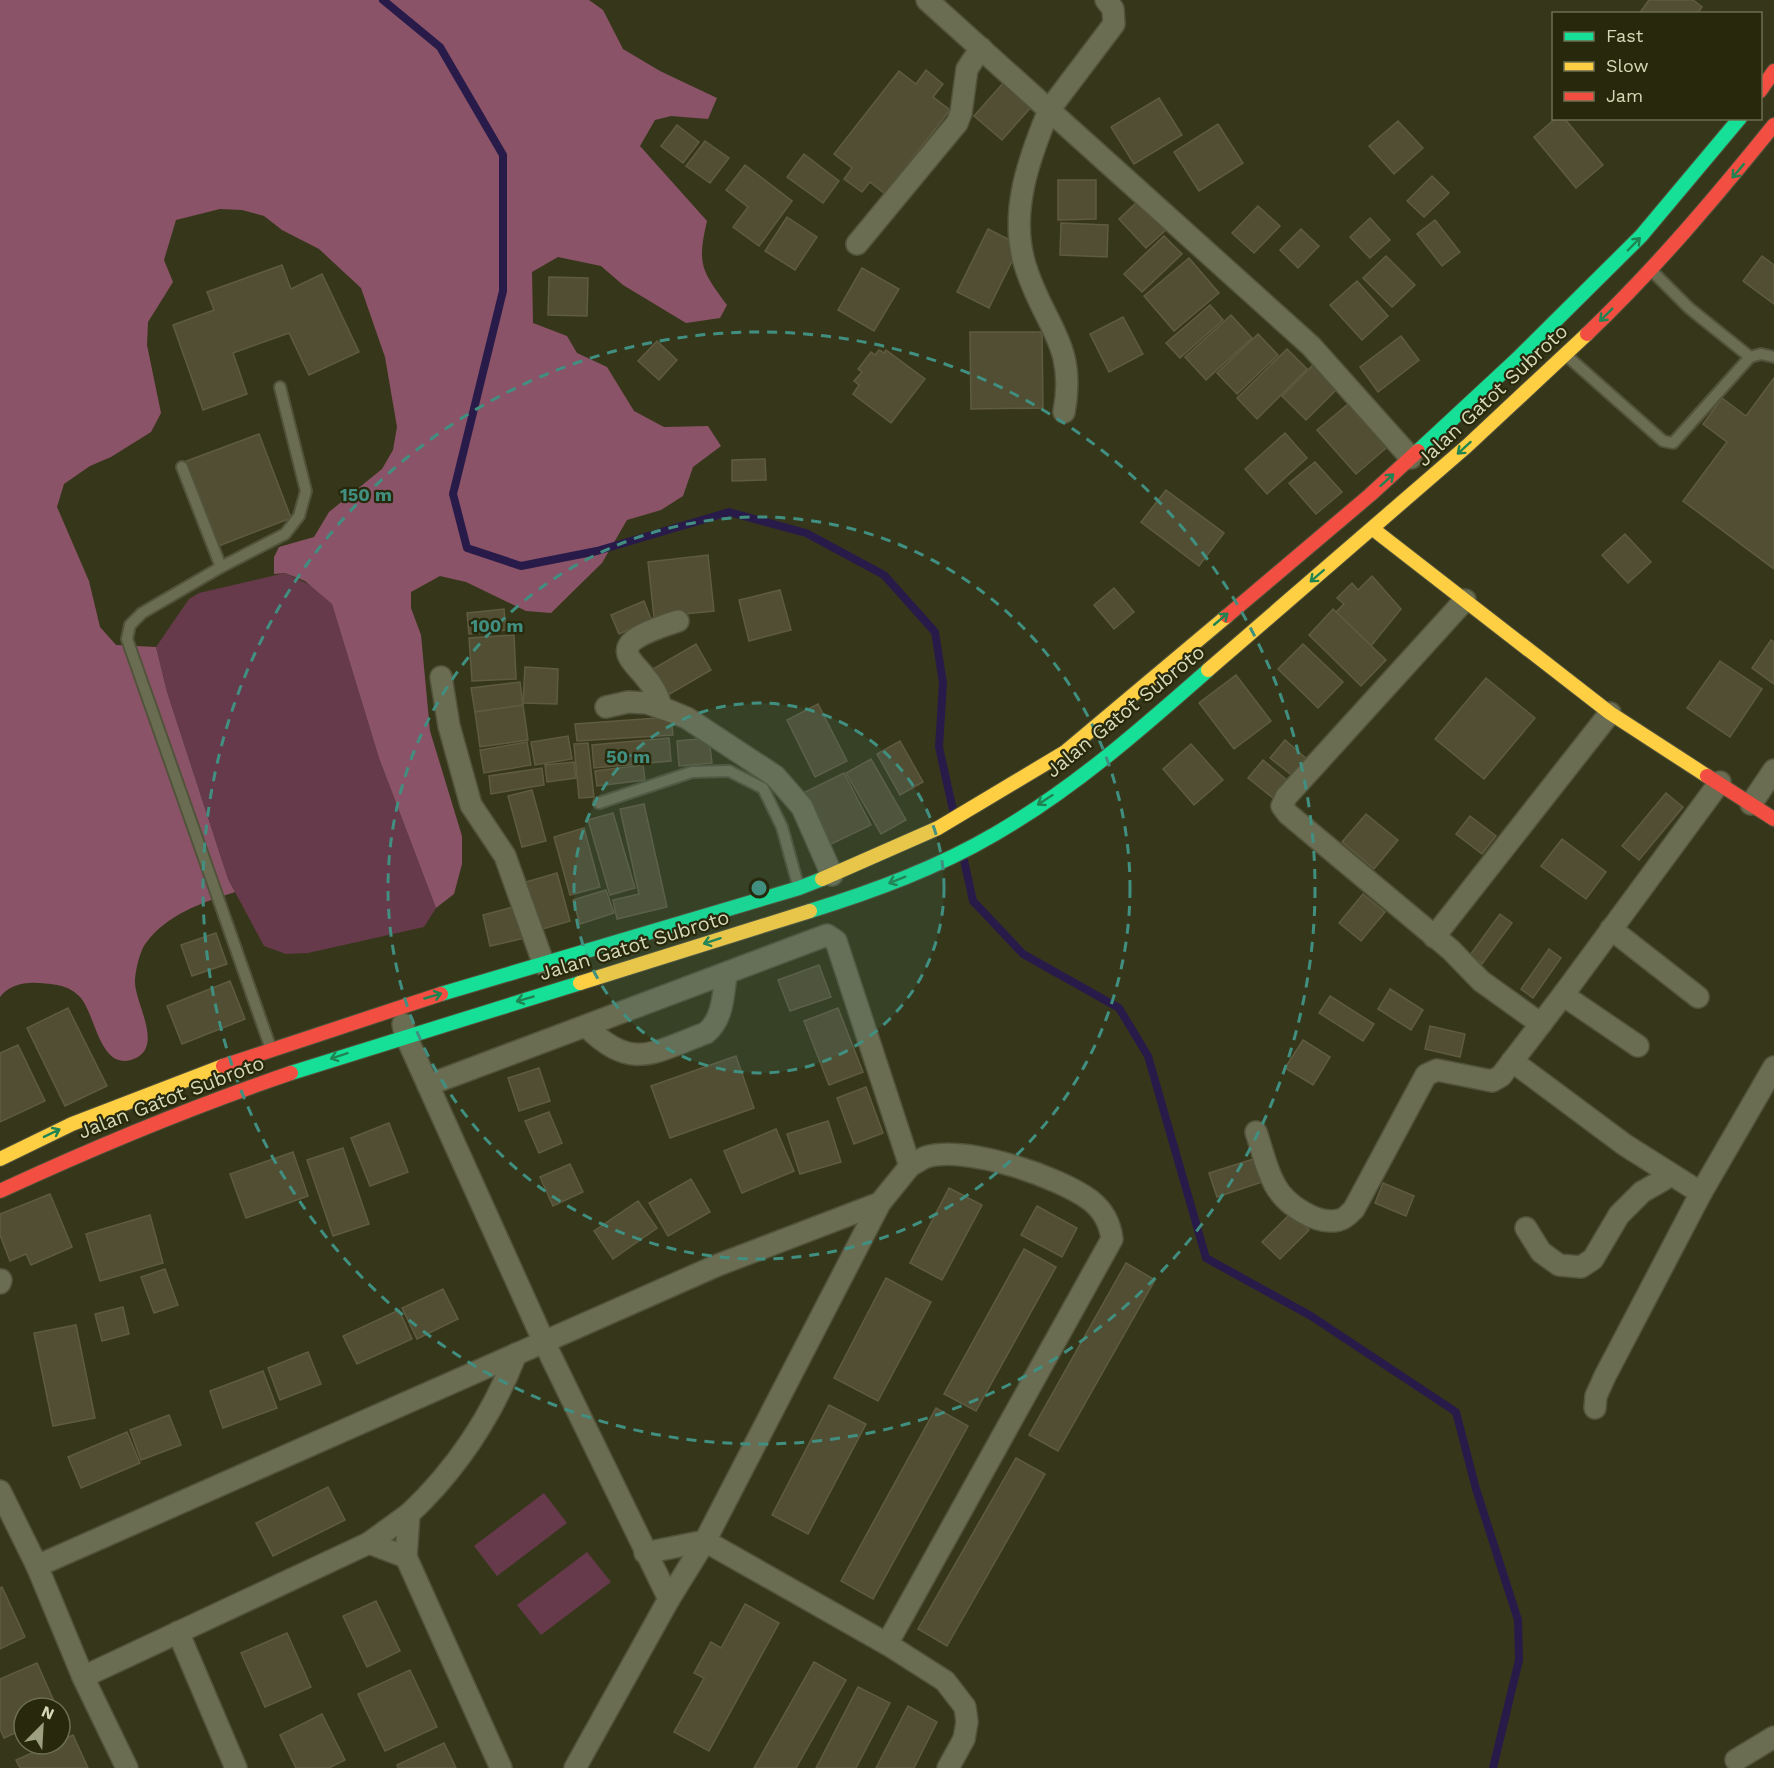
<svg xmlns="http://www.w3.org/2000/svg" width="1774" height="1768" font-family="'Work Sans',sans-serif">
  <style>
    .green { fill: #663a4a }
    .forest { fill: #8b5368 }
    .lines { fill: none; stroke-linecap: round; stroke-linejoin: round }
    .stream { stroke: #291b49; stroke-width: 8 }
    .building { fill: #514e33; stroke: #5f5b40; stroke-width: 1.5 }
    .lane-casing { stroke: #52533b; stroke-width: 14 }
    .street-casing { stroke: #52533b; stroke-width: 24 }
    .fast-casing { stroke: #52533b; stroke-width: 16 }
    .slow-casing { stroke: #52533b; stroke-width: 16 }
    .jam-casing { stroke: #52533b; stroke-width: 16 }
    .lane { stroke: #6b6d53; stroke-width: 10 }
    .street { stroke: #6b6d53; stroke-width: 21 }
    .fast { stroke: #16e098; stroke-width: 14 }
    .slow { stroke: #ffcf43; stroke-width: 14 }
    .jam { stroke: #f24e42; stroke-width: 14 }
    .oneway { stroke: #1f8452 }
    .ring { fill: none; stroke: #408f80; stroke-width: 3; stroke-dasharray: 10 8 }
    .labels { text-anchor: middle; stroke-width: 4.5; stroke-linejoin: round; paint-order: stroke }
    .street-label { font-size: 20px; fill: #d5d9b7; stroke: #28290c }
    .centre { fill: #408f80; stroke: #28290c; stroke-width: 3 }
    .ring-label { font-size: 18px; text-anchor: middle; font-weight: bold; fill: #408f80; stroke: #28290c; stroke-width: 4.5; stroke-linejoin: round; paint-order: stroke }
  </style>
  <rect width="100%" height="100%" fill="#36371a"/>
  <g class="green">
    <polygon points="285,573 314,587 332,604 379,758 436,908 424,927 308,953 286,954 264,946 228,879 167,692 156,647 189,599 199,593"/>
    <polygon points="544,1493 567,1523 497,1576 474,1546"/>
    <polygon points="587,1552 611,1582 541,1635 517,1605"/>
  </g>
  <path class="forest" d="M0,0H589L603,10L623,49L660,71L717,98L708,119L671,116L655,120L640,146L707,221C697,264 701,270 727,305L720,318L686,323L623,285L601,266L558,257L532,272L533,323L567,336L577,353L607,367L634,411L664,427L708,426L721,446L693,467L683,496L661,510L627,520L602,563L551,613L526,611L466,582L440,576L411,592V608L421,635L430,731L462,836V864L454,894L436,908L379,758L332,604L305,581L285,573L274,574V557L279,547L314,537L329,512L382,469L393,450L397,427L385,357L361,288L319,249L282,230L264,216L242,210L220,209L176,220L164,260L173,282L148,322L147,345L161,413L151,432L111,457L90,466L64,484L57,507L89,581L100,627L116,645L156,647L167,692L228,879L235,892C203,902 166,915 146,943C140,950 135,972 135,982C135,1003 163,1045 136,1058C99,1075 96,1012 79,996C67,984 52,984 37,983C24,982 8,986 0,997Z"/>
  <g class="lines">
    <g class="stream">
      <polyline points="383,0 440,47 503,155 503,291 453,494 467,548 521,566 597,551 729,512 806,533 884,575 935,632 943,683 939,747 953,810"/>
      <polyline points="964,860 973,901 1023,954 1119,1008 1148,1056 1206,1258 1311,1316 1456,1412 1476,1489 1518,1620 1519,1660 1493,1768"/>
    </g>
  </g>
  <g class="building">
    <polygon points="1649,0 1693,0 1702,7 1697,14 1639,14"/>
    <polygon points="926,70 943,84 933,97 950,110 885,194 870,182 862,192 844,179 852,168 834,154 899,71 916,84"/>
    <polygon points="1005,81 1033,105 1002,140 974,116"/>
    <polygon points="1159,98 1182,135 1134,164 1111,127"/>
    <polygon points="1556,118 1564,118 1603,165 1576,188 1534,137"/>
    <polygon points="1398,121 1423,148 1394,174 1369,146"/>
    <polygon points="1218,124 1243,163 1199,191 1174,152"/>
    <polygon points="677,125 699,142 683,163 661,146"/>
    <polygon points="705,141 729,158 710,183 686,166"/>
    <polygon points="804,154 839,181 823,203 787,177"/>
    <polygon points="745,165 792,201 759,246 733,227 748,207 726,190"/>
    <polygon points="1432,176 1449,193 1424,217 1407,201"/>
    <polygon points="1058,180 1096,180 1096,219 1058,220"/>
    <polygon points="1139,200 1167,229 1146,248 1119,219"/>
    <polygon points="1258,206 1280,226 1254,253 1232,233"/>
    <polygon points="787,217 817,237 795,270 765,251"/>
    <polygon points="1370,218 1390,240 1370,258 1350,237"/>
    <polygon points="1435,220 1460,252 1442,266 1417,234"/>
    <polygon points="1061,223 1108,225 1107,257 1060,255"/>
    <polygon points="988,229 1020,245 989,308 957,292"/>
    <polygon points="1301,229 1319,246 1298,268 1280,250"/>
    <polygon points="1164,236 1182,254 1142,292 1124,274"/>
    <polygon points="1386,256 1415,285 1392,307 1363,278"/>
    <polygon points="1762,256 1774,265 1774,304 1743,281"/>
    <polygon points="1189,258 1219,293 1174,331 1144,296"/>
    <polygon points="282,265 291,289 322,274 359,352 309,375 289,333 233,353 247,394 203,410 173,325 214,310 207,292"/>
    <polygon points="862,268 899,289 874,331 838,310"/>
    <polygon points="549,277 588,278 587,316 548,315"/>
    <polygon points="1357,281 1388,316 1362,340 1330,305"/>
    <polygon points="1210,305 1223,320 1180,358 1166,343"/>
    <polygon points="1231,315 1252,338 1206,380 1185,357"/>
    <polygon points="1123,317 1143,354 1109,372 1090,334"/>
    <polygon points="970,332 1042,332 1043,408 971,409"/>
    <polygon points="1258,334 1278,355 1237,394 1217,373"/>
    <polygon points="1401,336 1419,360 1378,392 1360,367"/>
    <polygon points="657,341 677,360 659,380 638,361"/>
    <polygon points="1287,349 1307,369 1257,419 1237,398"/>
    <polygon points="879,350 884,353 886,350 925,379 891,423 853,394 859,385 854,381 862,372 858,369 871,352 875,355"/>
    <polygon points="1314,364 1338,388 1306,420 1282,396"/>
    <polygon points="1774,378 1774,569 1683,501 1727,442 1703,424 1722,398 1746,416"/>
    <polygon points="1354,399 1392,443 1356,474 1317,430"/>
    <polygon points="1285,433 1307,458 1267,494 1245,469"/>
    <polygon points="259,434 291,518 216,547 184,462"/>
    <polygon points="765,459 766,480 732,481 732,460"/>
    <polygon points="1315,462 1342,492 1316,514 1289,483"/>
    <polygon points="1166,490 1224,533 1199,566 1141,522"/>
    <polygon points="1625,534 1651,562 1628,583 1602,555"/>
    <polygon points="708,555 714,611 654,617 648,562"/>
    <polygon points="1372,576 1401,609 1371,646 1336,612 1344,604 1337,598 1352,583 1358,590"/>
    <polygon points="1114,588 1134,612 1114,629 1094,605"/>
    <polygon points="780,590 791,630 749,641 739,600"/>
    <polygon points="644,601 651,619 619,634 611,615"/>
    <polygon points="504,609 506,630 469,634 467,613"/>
    <polygon points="1333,609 1386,660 1361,686 1309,635"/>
    <polygon points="514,635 516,679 472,681 469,638"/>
    <polygon points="1771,640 1774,642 1774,684 1752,668"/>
    <polygon points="696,644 711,670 668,695 653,669"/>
    <polygon points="1303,644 1343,682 1318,708 1278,669"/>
    <polygon points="1720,661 1762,689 1730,737 1687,708"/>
    <polygon points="525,667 558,669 557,704 523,703"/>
    <polygon points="1236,675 1271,721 1234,749 1199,703"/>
    <polygon points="1486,678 1535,718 1484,779 1435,739"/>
    <polygon points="520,682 523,705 475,712 471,688"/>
    <polygon points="818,704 847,761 815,777 787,720"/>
    <polygon points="523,705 528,740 480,747 475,712"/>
    <polygon points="671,717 673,735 577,741 575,724"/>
    <polygon points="568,736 572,759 535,765 531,742"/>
    <polygon points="669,738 671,761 594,768 592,745"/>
    <polygon points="709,738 712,763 679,766 677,741"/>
    <polygon points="1285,740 1308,760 1294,777 1270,758"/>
    <polygon points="900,741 923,782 900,795 877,754"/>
    <polygon points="527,742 531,765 484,773 480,750"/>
    <polygon points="588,743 594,797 579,798 574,744"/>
    <polygon points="1191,744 1223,780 1194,805 1163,769"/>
    <polygon points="871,759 906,820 881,834 846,773"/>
    <polygon points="1263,760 1288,781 1273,798 1248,778"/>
    <polygon points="574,762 576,778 547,782 545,765"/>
    <polygon points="643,765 645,780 597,786 595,771"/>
    <polygon points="542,768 544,785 491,794 489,776"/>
    <polygon points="844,773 871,825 825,847 799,795"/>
    <polygon points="532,790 546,841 522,847 508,796"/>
    <polygon points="1666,793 1683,807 1639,860 1622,846"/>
    <polygon points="644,804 667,907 617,919 613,900 639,894 620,809"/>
    <polygon points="613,813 635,888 610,895 588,820"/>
    <polygon points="1366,814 1398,840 1374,869 1342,842"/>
    <polygon points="1470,816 1496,836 1482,854 1456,834"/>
    <polygon points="584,828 600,887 570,895 554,837"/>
    <polygon points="1562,839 1606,872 1586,899 1541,866"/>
    <polygon points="557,873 570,921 539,930 526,882"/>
    <polygon points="606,890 614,913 580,924 573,900"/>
    <polygon points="1363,894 1385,912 1361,941 1339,923"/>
    <polygon points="517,906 525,938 490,946 483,915"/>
    <polygon points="1500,914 1512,923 1482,964 1470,955"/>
    <polygon points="216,933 227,964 192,976 181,945"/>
    <polygon points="1549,949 1561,958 1533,998 1521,989"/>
    <polygon points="819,965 831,997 790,1011 778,980"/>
    <polygon points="230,981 245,1019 182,1044 167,1006"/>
    <polygon points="1390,989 1423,1010 1411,1030 1378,1009"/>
    <polygon points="1330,996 1374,1024 1363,1041 1319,1013"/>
    <polygon points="68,1008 107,1086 65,1106 27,1028"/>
    <polygon points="838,1008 863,1072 829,1085 804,1021"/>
    <polygon points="1430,1026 1465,1034 1460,1057 1425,1049"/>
    <polygon points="1303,1040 1330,1057 1313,1085 1285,1068"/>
    <polygon points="18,1045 45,1101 0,1122 0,1053"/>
    <polygon points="736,1056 754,1108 670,1138 651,1086"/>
    <polygon points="539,1068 550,1101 519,1111 508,1078"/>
    <polygon points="866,1087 883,1133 854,1144 837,1098"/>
    <polygon points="549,1112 562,1143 539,1153 525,1121"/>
    <polygon points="828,1121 841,1162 800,1174 787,1134"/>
    <polygon points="389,1123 408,1172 370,1186 351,1138"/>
    <polygon points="776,1129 794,1171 742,1193 724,1151"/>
    <polygon points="343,1148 369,1224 333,1236 307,1160"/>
    <polygon points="293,1152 308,1196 246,1218 230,1174"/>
    <polygon points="1260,1157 1268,1180 1217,1197 1209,1173"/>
    <polygon points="570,1164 583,1192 553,1206 540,1177"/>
    <polygon points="691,1179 710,1212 668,1236 649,1203"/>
    <polygon points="1383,1183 1414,1196 1406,1216 1375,1203"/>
    <polygon points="949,1188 982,1205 942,1280 910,1263"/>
    <polygon points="50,1194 72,1247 31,1265 26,1254 10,1261 0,1235 0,1214"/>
    <polygon points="638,1201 657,1228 613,1259 594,1231"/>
    <polygon points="1037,1206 1077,1228 1062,1257 1021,1235"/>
    <polygon points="1291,1213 1309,1230 1280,1259 1262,1242"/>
    <polygon points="150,1215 163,1263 100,1281 86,1234"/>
    <polygon points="1024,1249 1056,1267 976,1411 944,1394"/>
    <polygon points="1126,1263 1155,1280 1058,1451 1029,1435"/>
    <polygon points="165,1269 178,1305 154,1313 141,1277"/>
    <polygon points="886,1278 931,1302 878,1401 834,1378"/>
    <polygon points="443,1289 458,1319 417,1339 402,1308"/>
    <polygon points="123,1307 129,1334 102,1341 95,1314"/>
    <polygon points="399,1310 412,1339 357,1364 343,1336"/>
    <polygon points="76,1325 95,1418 53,1426 34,1333"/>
    <polygon points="308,1352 321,1384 280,1400 268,1368"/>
    <polygon points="263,1371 277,1408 223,1428 210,1391"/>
    <polygon points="829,1405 866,1424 808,1534 772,1515"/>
    <polygon points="936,1408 968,1426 873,1599 841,1581"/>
    <polygon points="169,1415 181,1445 141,1460 130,1430"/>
    <polygon points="127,1432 140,1463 81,1488 68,1457"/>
    <polygon points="1016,1458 1045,1474 947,1646 918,1629"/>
    <polygon points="328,1487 345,1520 273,1556 256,1523"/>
    <polygon points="2,1587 25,1637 0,1649 0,1588"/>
    <polygon points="376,1601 400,1651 367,1667 343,1616"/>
    <polygon points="745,1604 779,1623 709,1751 674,1732 704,1678 694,1673 711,1642 721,1648"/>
    <polygon points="287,1633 311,1687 265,1707 241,1653"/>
    <polygon points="814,1662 846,1680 796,1768 754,1768"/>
    <polygon points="37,1663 57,1708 24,1708 24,1729 4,1738 0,1729 0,1679"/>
    <polygon points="410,1670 437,1727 385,1751 358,1694"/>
    <polygon points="858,1687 890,1703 856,1768 816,1768"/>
    <polygon points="908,1706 937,1722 914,1768 876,1768"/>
    <polygon points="322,1714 345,1760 329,1768 296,1768 280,1735"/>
    <polygon points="73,1735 88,1768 20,1768 16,1760 52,1744 60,1744 60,1741"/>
    <polygon points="444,1743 456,1768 398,1768 397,1765"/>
  </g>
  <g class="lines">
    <defs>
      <g id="lane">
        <polyline points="1567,356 1663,441 1673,443 1750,357 1689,308 1653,272"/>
        <polyline points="1750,357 1761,354 1774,357"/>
        <polyline points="182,467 221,567"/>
        <polyline points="599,803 692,772 729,771 763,788 782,827 798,885"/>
        <polyline points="270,1046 127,639 130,625 142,613 221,567 285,534 299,516 306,491 280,387"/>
      </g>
      <g id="street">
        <path d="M927,0L1049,110C1029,158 1009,213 1025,265C1043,325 1077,343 1064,412"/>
        <polyline points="1106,0 1113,9 1114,24 1049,110 1311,346 1411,458"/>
        <polyline points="857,244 957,123 961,113 967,69 981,48"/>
        <polyline points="1465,600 1286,797 1282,806 1288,814 1451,950 1481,981 1541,1024"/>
        <polyline points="441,677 449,726 471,805 505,856 544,965"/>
        <polyline points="606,707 628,702 647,703 670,711 687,718 775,776 802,807 832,875"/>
        <path d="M661,708C653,660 580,652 678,621"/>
        <polyline points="1751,804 1774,770"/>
        <polyline points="1611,929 1698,997"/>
        <polyline points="1434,937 1610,713"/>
        <polyline points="1563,995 1638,1046"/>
        <polyline points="403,1024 405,1034 544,1342 669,1599"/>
        <path d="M587,1027C632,1072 654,1052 706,1033C723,1019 723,996 726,975"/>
        <polyline points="1512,1061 1625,1145 1701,1193 1774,1067"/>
        <path d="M1256,1132C1262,1149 1266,1169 1275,1185C1285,1204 1317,1226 1339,1220C1345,1219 1350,1213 1354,1209L1426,1075L1437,1070L1492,1081L1501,1076L1563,995L1720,782"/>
        <polyline points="1526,1228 1541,1252 1559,1265 1581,1267 1593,1259 1619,1215 1642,1192 1670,1176"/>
        <polyline points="0,1283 1,1280"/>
        <polyline points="1595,1408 1596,1396 1605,1376 1701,1193"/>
        <polyline points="0,1491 37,1566 718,1265 880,1203 910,1166 836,941 827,935 428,1085"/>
        <polyline points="645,1553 705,1541 887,1644 945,1681 965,1707 967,1722 964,1739 948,1768"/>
        <polyline points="406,1557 369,1543 409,1514"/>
        <polyline points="37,1566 83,1677"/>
        <polyline points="178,1632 236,1768"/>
        <path d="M887,1644L1112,1239C1110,1223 1103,1210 1090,1200C1057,1176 966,1145 926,1157C921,1159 915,1163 910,1166"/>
        <polyline points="1736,1760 1774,1737"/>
        <polyline points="127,1768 83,1677 369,1543"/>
        <path d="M501,1768L406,1557L409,1514C458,1468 492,1416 516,1354"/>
        <polyline points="575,1768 669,1599 705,1541 880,1203"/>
      </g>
      <g id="fast">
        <polyline points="1418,451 1516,360 1641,236 1740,118"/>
        <path d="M810,911C874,891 937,868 995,834C1073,789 1141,729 1208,670"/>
        <polyline points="441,994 799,888 822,879"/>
        <polyline points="291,1073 580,983"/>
      </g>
      <g id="slow">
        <polyline points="1373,529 1610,713 1707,776"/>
        <polyline points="1208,670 1467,446 1587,334"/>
        <polyline points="822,879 938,828 1065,752 1227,616"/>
        <polyline points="580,983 810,911"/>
        <polyline points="0,1159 72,1124 223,1066"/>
      </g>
      <g id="jam">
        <polyline points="1760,91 1774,71"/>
        <path d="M1587,334C1655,269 1715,198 1774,125"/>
        <polyline points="1227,616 1370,495 1418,451"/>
        <polyline points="1707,776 1774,819"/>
        <polyline points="223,1066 441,994"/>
        <path d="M0,1191C95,1147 191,1107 291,1073"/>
      </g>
    </defs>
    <use href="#lane" class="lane-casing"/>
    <use href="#street" class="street-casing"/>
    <use href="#fast" class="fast-casing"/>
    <use href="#slow" class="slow-casing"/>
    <use href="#jam" class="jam-casing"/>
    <use href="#lane" class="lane"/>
    <use href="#street" class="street"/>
    <use href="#fast" class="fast"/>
    <use href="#slow" class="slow"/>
    <use href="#jam" class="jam"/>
  </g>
  <defs><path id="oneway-shaft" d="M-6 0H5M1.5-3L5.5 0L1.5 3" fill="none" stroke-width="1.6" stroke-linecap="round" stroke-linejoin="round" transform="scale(1.5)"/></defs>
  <g class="oneway">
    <use href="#oneway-shaft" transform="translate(1738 171) rotate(130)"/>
    <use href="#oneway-shaft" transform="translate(1634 244) rotate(-46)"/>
    <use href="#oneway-shaft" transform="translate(1606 315) rotate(135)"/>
    <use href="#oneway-shaft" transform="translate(1464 448) rotate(138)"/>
    <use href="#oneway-shaft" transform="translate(1387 480) rotate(-42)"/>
    <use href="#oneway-shaft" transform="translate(1317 576) rotate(139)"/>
    <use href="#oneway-shaft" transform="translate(1221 619) rotate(-40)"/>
    <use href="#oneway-shaft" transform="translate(1045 800) rotate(147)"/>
    <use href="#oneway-shaft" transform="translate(897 880) rotate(158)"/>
    <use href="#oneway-shaft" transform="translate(712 941) rotate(162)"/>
    <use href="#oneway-shaft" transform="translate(433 996) rotate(-16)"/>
    <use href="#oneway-shaft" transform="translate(525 999) rotate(164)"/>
    <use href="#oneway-shaft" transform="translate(339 1056) rotate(162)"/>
    <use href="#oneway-shaft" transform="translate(52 1133) rotate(-26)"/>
  </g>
  <circle cx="759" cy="888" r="185" fill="#408f80" fill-opacity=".12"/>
  <g class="ring">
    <circle cx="759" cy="888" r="185"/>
    <circle cx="759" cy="888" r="371"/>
    <circle cx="759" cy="888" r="556"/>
  </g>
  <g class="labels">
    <g class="street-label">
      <text transform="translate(1492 395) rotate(-43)" y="7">Jalan Gatot Subroto</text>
      <text transform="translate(1125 711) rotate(-39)" y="7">Jalan Gatot Subroto</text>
      <text transform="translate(634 945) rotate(-17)" y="7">Jalan Gatot Subroto</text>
      <text transform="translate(171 1097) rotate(-21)" y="7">Jalan Gatot Subroto</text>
    </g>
  </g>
  <circle cx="759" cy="888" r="9" class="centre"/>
  <g class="ring-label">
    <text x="366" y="501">150 m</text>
    <text x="497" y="632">100 m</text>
    <text x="628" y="763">50 m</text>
  </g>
  <rect x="1552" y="12" width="210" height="108" fill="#28290c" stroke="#6d6f50" stroke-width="1.5"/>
  <rect x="1564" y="32" width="30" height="9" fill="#16e098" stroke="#6d6f50" stroke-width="1.5"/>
  <text x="1606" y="42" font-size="18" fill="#d5d9b7">Fast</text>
  <rect x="1564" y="62" width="30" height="9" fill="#ffcf43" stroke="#6d6f50" stroke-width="1.5"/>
  <text x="1606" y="72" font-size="18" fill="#d5d9b7">Slow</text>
  <rect x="1564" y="92" width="30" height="9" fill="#f24e42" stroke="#6d6f50" stroke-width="1.5"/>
  <text x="1606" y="102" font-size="18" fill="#d5d9b7">Jam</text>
  <g transform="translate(42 1726) rotate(24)"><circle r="28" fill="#28290c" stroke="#6d6f50" stroke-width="1.5"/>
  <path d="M0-4.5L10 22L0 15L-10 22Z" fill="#9da080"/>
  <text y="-9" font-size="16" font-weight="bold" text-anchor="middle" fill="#d5d9b7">N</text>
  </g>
</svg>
